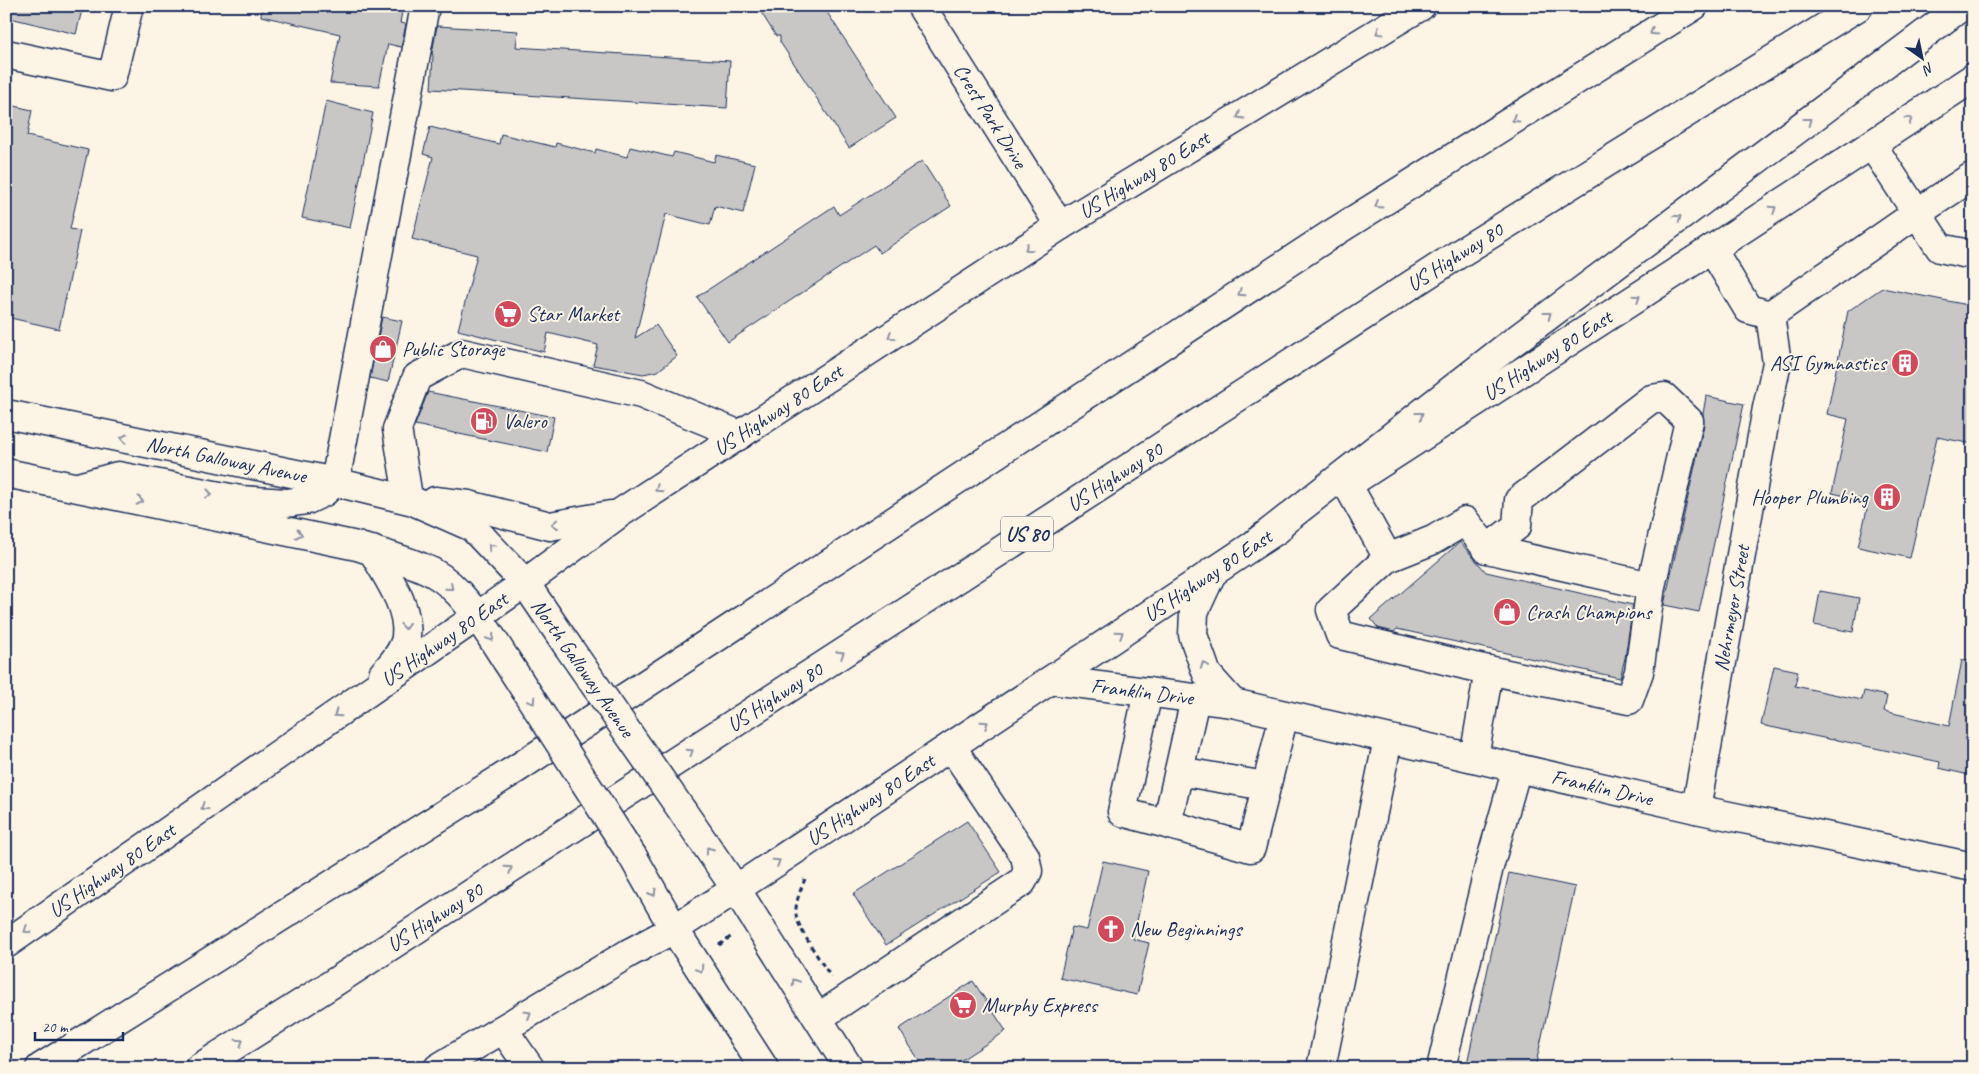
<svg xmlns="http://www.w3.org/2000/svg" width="1979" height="1074" font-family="Caveat,sans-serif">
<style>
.building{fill:#c8c7c6;stroke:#1b2f5e}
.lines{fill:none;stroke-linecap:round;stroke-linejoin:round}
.minor-casing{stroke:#1b2f5e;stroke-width:31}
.major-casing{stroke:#1b2f5e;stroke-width:31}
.highway-casing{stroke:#1b2f5e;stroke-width:31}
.path{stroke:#1b2f5e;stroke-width:3;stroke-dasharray:5 4;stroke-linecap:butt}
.minor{stroke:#fcf5e5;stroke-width:28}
.major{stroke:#fcf5e5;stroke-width:28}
.highway{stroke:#fcf5e5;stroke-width:28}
.major-bridge-casing{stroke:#1b2f5e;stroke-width:31;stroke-linecap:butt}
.major-bridge{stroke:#fcf5e5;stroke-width:28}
.oneway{stroke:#8c92a2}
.labels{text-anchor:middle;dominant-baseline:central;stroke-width:4;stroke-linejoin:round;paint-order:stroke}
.shield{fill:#fcf5e5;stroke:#5e6a86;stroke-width:1}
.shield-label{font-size:20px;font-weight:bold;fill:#1b2f5e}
.street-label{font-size:21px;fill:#1b2f5e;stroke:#fcf5e5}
.poi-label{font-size:21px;fill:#1b2f5e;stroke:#fcf5e5;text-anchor:start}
</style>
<rect width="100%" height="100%" fill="#fcf5e5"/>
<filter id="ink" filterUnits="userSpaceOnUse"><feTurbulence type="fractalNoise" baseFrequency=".02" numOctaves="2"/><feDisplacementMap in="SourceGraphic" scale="10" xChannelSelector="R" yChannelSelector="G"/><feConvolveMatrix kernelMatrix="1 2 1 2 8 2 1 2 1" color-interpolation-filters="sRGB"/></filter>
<g filter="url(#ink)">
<g class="building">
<path d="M 6,6 L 83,6 L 76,34 L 6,17 Z"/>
<path d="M 262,6 L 378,6 L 402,12 L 400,23 L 406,24 L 401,47 L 388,44 L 379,86 L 330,83 L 340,34 L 261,16 Z"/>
<path d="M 757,6 L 823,6 L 896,118 L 849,148 L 780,42 L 780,36 L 776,36 Z"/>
<path d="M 437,26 L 518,31 L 516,47 L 730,61 L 727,108 L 431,89 L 433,55 L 432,54 Z"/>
<path d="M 326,101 L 373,113 L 350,228 L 302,218 Z"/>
<path d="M 6,104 L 32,110 L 27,136 L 88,150 L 70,229 L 80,231 L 59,329 L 6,317 Z"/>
<path d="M 430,127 L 499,144 L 501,134 L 555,147 L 556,143 L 595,153 L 596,149 L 627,157 L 630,147 L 672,157 L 674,152 L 714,162 L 716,155 L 755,164 L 743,213 L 715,206 L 710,225 L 666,214 L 635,338 L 656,325 L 677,356 L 658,371 L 643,374 L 593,365 L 598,345 L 548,333 L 544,352 L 458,330 L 477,255 L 412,239 L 433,157 L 423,154 Z"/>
<path d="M 922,161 L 951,206 L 880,253 L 874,245 L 728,342 L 697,297 L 834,206 L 839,215 Z"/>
<path d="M 1882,288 L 1973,306 L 1973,444 L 1937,437 L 1910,558 L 1858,547 L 1869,501 L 1832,493 L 1848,419 L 1827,414 L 1848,311 Z"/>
<path d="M 382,317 L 402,321 L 388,382 L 370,378 Z"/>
<path d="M 428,392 L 554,417 L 547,452 L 415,425 Z"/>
<path d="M 1706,396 L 1744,404 L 1699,612 L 1664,605 L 1704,425 L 1703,414 Z"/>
<path d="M 1460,542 L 1486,572 L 1633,605 L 1625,658 L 1620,678 L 1397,629 L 1394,632 L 1378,628 L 1371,619 Z"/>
<path d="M 1820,591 L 1859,598 L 1853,632 L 1814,625 Z"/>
<path d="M 1962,660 L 1973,661 L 1973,776 L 1939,768 L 1940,762 L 1833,739 L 1833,740 L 1761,725 L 1774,666 L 1798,671 L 1795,686 L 1862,700 L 1864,691 L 1887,696 L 1884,711 L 1949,726 Z"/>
<path d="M 967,821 L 1001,872 L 886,945 L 853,894 Z"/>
<path d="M 1103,861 L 1148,871 L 1133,939 L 1149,943 L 1137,995 L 1060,978 L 1072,927 L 1087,930 Z"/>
<path d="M 1509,873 L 1575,887 L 1535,1068 L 1466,1068 Z"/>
<path d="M 973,981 L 1006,1031 L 949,1068 L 924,1068 L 899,1029 Z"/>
</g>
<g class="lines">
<g class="minor-casing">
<g id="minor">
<path id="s1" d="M 921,6 L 1060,226"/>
<path d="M 6,54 L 112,77 L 129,6"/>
<path d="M 1872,145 L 1940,248 L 1973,255"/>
<path d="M 1712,249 L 1748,309 L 1770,315"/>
<path d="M 335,482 L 425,6"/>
<path d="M 1347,484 L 1388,558 L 1433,540 L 1465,521 L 1487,549 L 1517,526 L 1519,500 L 1651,399 L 1664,397 L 1689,421 L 1651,586 L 1639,672 L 1629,700 L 1465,665 L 1340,635 L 1331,610 L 1388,558"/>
<path d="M 408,497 L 397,429 L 417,377 L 462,353 L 641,394 L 740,435"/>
<path d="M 1487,549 L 1651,586"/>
<path d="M 1213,571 L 1194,612 L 1193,635 L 1207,674 L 1233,703"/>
<path id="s2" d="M 1051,680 L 1233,703 L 1696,809 L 1973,867"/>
<path d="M 1148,692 L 1122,812 L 1167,824 L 1195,699"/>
<path d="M 1474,758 L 1489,670"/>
<path d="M 1179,771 L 1265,786"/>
<path id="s3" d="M 1696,809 L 1767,408 L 1777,363 L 1770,315 L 1917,213 L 1973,176"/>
<path d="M 1167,824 L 1251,848 L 1284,715"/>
<path d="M 818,1018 L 1022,882 L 1028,871 L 1025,856 L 951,746"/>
<path d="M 503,1029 L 530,1068"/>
<path d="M 1321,1068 L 1388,739"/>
<path d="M 1441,1068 L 1489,867 L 1517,768"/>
</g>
</g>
<g class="major-casing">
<g id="major">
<path id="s4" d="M 6,414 L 335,482 L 413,501 L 472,527 L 525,583 L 567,645"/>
<path d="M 6,473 L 357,546 C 382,554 409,560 432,572 C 464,589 487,631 506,660"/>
<path id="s5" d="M 1350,483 L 1712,249 L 1973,78"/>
<path d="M 82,486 L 118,476 L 240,500 L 287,503 L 307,500 L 324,492 L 335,482"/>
<path d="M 435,501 L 469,505 L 550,526 L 611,515"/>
<path d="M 372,550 C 386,575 410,607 406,637 C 404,651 392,664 383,674"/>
<path d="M 683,812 L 736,889 L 849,1068"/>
<path d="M 633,857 L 674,929 L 764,1068"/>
<path id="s6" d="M 6,944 L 525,583 L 620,513 L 1060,226 L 1421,6"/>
<path id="s7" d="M 438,1068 L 629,953 L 674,929 L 736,889 L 1278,529"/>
</g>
</g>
<g class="highway-casing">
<g id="highway">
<path d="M 1257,542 L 1505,348 L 1962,6"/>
<path d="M 40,1068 L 516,769 L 1330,235 L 1694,6"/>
<path id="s8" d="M 199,1068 L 324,989 L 1465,250 L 1859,6"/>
</g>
</g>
<g class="path">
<path d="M 805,879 C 801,889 795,902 796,914 C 797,928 823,964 831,977"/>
<path d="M 719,945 L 732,936"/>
</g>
<use href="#minor" class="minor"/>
<use href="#major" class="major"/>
<use href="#highway" class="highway"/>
<g class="major-bridge-casing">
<g id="major-bridge">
<path d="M 567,645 L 683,812"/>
<path d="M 506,660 L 633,857"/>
</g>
</g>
<use href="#major-bridge" class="major-bridge"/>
</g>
<defs><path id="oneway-chevron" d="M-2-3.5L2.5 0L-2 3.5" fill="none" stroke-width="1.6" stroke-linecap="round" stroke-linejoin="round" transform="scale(1.25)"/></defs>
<g class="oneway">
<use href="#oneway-chevron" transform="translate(1379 32) rotate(149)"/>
<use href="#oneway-chevron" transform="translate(1653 32) rotate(148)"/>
<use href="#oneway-chevron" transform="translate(1240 116) rotate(149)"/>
<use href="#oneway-chevron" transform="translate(1515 119) rotate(148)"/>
<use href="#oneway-chevron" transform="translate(1909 120) rotate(-33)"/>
<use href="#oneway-chevron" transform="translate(1808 121) rotate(-37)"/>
<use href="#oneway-chevron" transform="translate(1378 205) rotate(148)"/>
<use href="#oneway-chevron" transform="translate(1773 209) rotate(-33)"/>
<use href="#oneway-chevron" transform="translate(1678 218) rotate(-37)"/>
<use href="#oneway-chevron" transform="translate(1028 248) rotate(147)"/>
<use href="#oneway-chevron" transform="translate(1241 293) rotate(147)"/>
<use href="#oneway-chevron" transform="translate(1637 298) rotate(-33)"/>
<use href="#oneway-chevron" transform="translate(1548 315) rotate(-37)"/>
<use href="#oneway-chevron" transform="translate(891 336) rotate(147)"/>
<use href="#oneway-chevron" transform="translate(1420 415) rotate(-38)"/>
<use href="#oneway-chevron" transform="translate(124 438) rotate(-168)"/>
<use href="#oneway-chevron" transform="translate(658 489) rotate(147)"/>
<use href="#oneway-chevron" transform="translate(209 494) rotate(10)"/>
<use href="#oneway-chevron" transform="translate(140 501) rotate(12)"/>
<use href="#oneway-chevron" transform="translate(555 524) rotate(176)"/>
<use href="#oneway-chevron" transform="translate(299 534) rotate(12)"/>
<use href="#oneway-chevron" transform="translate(491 547) rotate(-133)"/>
<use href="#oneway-chevron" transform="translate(450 587) rotate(41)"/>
<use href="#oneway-chevron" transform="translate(405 626) rotate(86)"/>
<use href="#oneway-chevron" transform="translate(1120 634) rotate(-34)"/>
<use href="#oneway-chevron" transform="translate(491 638) rotate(57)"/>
<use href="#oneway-chevron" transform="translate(841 654) rotate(-33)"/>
<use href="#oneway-chevron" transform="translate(1204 665) rotate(-110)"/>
<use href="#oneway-chevron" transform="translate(532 701) rotate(57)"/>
<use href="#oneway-chevron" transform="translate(337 714) rotate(145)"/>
<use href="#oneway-chevron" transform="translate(985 724) rotate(-34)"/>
<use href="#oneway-chevron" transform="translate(690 752) rotate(-33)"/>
<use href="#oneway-chevron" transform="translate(204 807) rotate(145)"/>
<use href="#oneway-chevron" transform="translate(709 850) rotate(-125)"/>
<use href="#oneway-chevron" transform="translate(777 862) rotate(-33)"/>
<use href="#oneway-chevron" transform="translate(509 869) rotate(-33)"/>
<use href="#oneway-chevron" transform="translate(653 893) rotate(60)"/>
<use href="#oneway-chevron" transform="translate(27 930) rotate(146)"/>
<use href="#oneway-chevron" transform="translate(700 969) rotate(57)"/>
<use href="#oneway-chevron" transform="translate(795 982) rotate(-122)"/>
<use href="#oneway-chevron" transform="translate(528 1014) rotate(-31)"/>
<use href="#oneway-chevron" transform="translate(240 1042) rotate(-33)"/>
</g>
</g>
<defs>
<g id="supermarket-disc" transform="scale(1.4375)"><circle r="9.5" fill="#d1495b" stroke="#fcf5e5"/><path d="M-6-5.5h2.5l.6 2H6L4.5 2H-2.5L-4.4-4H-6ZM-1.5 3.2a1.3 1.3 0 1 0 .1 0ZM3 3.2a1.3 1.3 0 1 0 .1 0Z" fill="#fff"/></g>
<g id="shop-disc" transform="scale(1.4375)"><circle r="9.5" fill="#d1495b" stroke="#fcf5e5"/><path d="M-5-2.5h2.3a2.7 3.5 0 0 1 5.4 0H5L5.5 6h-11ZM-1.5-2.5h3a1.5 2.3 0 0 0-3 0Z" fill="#fff"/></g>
<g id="building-disc" transform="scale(1.4375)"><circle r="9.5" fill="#d1495b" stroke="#fcf5e5"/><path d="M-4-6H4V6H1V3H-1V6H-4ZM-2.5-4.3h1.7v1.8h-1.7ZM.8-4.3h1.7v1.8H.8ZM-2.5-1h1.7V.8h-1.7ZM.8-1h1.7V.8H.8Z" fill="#fff"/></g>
<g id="fuel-disc" transform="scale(1.4375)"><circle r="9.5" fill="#d1495b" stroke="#fcf5e5"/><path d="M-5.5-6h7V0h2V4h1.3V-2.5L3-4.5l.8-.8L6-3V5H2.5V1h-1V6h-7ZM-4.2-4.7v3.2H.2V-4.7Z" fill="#fff"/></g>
<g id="church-disc" transform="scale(1.4375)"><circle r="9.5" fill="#d1495b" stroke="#fcf5e5"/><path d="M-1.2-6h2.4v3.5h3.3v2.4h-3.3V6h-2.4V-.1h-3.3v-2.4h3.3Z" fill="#fff"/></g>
</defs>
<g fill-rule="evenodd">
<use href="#supermarket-disc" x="508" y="314"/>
<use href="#shop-disc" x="383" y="349"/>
<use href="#building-disc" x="1905" y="363"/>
<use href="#fuel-disc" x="484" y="421"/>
<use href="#building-disc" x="1887" y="497"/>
<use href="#shop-disc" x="1507" y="612"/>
<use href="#church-disc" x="1111" y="929"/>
<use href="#supermarket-disc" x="963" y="1005"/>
</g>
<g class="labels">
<rect class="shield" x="1001" y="516.5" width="52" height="35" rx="4"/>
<g class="shield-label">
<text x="1027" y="534">US 80</text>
</g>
<g class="street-label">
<text stroke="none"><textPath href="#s1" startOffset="130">Crest Park Drive</textPath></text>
<text stroke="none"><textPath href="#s6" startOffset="1374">US Highway 80 East</textPath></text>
<text stroke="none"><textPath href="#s8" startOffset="1495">US Highway 80</textPath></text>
<text stroke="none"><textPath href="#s5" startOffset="235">US Highway 80 East</textPath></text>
<text stroke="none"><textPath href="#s6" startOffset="939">US Highway 80 East</textPath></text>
<text stroke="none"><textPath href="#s4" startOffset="225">North Galloway Avenue</textPath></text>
<text stroke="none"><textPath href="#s8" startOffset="1090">US Highway 80</textPath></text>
<text stroke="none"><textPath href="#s7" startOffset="914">US Highway 80 East</textPath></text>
<text stroke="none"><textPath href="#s3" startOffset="204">Nehrmeyer Street</textPath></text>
<text stroke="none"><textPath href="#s6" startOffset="534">US Highway 80 East</textPath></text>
<text transform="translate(583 668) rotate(55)">North Galloway Avenue</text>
<text stroke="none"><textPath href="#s2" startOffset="92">Franklin Drive</textPath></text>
<text stroke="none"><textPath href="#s8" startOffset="685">US Highway 80</textPath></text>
<text stroke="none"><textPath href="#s2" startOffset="562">Franklin Drive</textPath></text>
<text stroke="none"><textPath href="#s7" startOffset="509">US Highway 80 East</textPath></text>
<text stroke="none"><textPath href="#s6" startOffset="129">US Highway 80 East</textPath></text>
<text stroke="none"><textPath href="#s8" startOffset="280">US Highway 80</textPath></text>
</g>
<g class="poi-label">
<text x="527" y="314">Star Market</text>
<text x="402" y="349">Public Storage</text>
<text x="1886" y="363" text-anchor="end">ASI Gymnastics</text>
<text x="503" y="421">Valero</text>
<text x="1868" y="497" text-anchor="end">Hooper Plumbing</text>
<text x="1526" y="612">Crash Champions</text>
<text x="1130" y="929">New Beginnings</text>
<text x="982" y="1005">Murphy Express</text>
</g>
</g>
<rect width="1979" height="1074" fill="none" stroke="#fcf5e5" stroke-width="25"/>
<rect x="12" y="12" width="1954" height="1049" fill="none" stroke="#1b2f5e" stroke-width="2" filter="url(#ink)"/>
<g transform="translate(1922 58) rotate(147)" stroke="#fcf5e5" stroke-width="4" paint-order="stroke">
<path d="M0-4L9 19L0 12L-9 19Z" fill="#1b2f5e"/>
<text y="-8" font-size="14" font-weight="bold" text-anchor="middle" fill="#1b2f5e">N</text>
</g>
<path d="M35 1032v8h88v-8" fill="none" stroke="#1b2f5e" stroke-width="2.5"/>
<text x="42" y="1032" font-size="15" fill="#1b2f5e" stroke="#fcf5e5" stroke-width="4" paint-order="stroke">20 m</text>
</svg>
